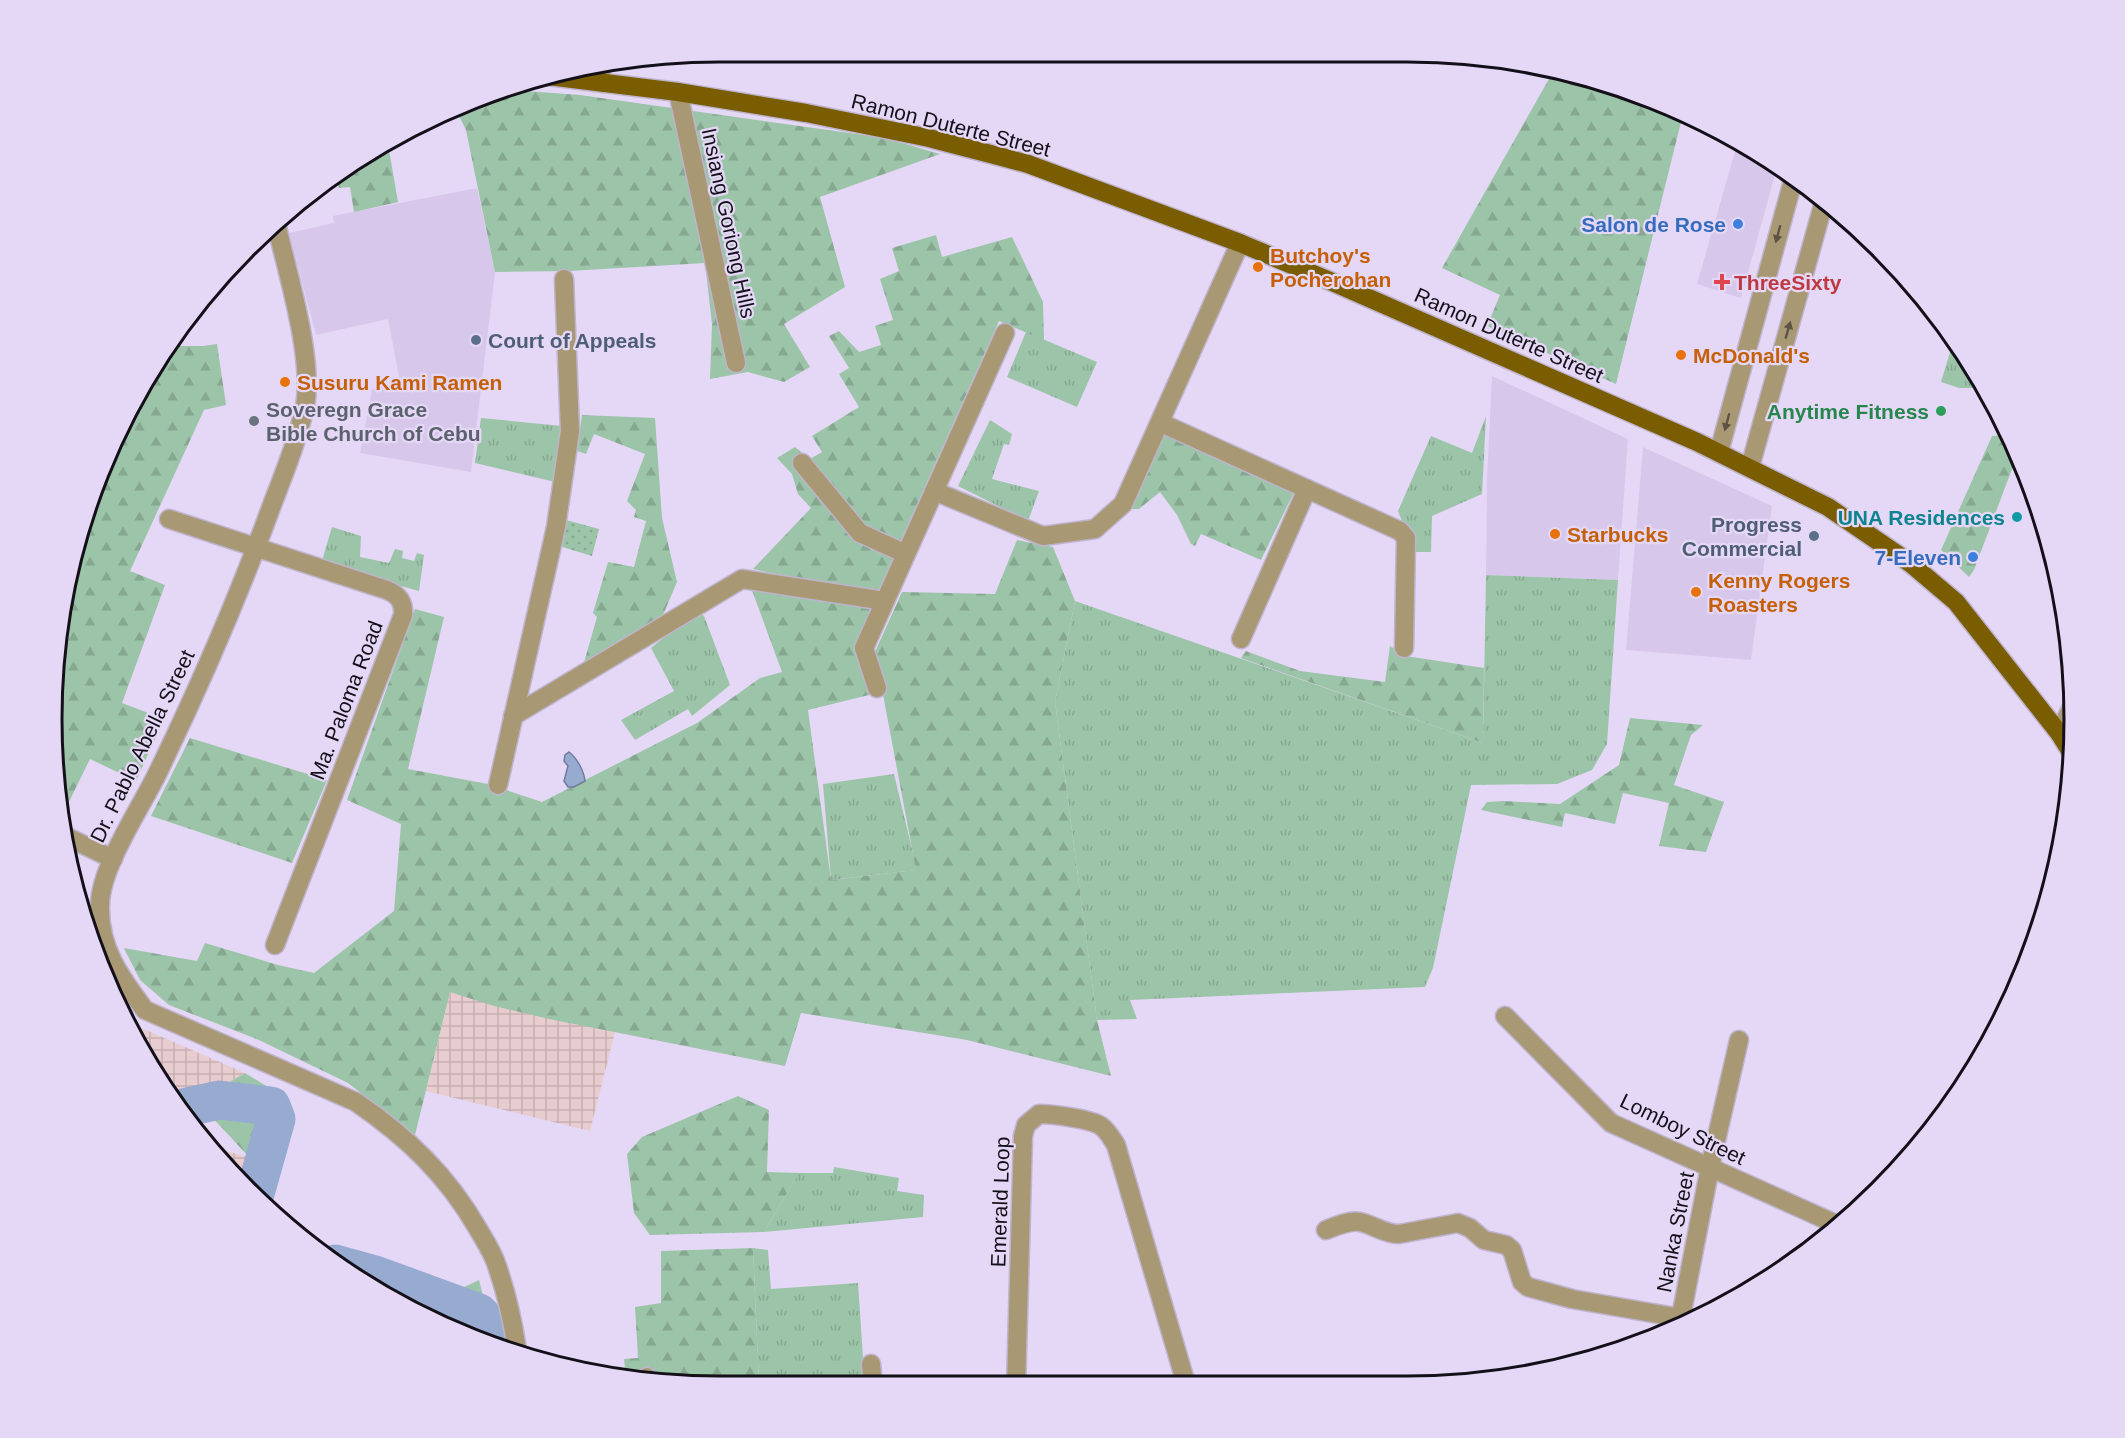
<svg xmlns="http://www.w3.org/2000/svg" width="2125" height="1438" font-family="Helvetica,sans-serif">
<style>
.built{fill:#d7c8eb}
.industrial{fill:url(#industrial-grid)}
.grass{fill:url(#grass-tufts)}
.forest{fill:url(#forest-firs)}
.garden{fill:url(#garden-dots)}
.water{fill:#97aad0;stroke:#707c99;stroke-width:1.5}
.lines{fill:none;stroke-linecap:round;stroke-linejoin:round}
.river{stroke:#97aad0;stroke-width:39}
.minor-casing{stroke:#bfb4ce;stroke-width:21}
.major-casing{stroke:#bfb4ce;stroke-width:21}
.minor{stroke:#a89974;stroke-width:18}
.major{stroke:#795d00;stroke-width:18}
.oneway{fill:#5e5446}
.shop-dot{fill:#3f7fe0;stroke:#e5d8f6;stroke-width:2}
.food-dot{fill:#e8710a;stroke:#e5d8f6;stroke-width:2}
.health-dot{fill:#e0444e;stroke:#e5d8f6;stroke-width:2}
.service-dot{fill:#5c6f8a;stroke:#e5d8f6;stroke-width:2}
.leisure-dot{fill:#2e9e5b;stroke:#e5d8f6;stroke-width:2}
.worship-dot{fill:#6b7280;stroke:#e5d8f6;stroke-width:2}
.culture-dot{fill:#0f9aa8;stroke:#e5d8f6;stroke-width:2}
.labels{text-anchor:middle;dominant-baseline:central;stroke-width:4.5;stroke-linejoin:round;paint-order:stroke}
.street-label{font-size:21px;fill:#141019;stroke:#e5d8f6}
.shop-label{font-size:21px;font-weight:bold;fill:#366cbe;stroke:#e5d8f6;text-anchor:end}
.food-label{font-size:21px;font-weight:bold;fill:#c56008;stroke:#e5d8f6;text-anchor:start}
.health-label{font-size:21px;font-weight:bold;fill:#be3a42;stroke:#e5d8f6;text-anchor:start}
.service-label{font-size:21px;font-weight:bold;fill:#4e5e75;stroke:#e5d8f6;text-anchor:start}
.worship-label{font-size:21px;font-weight:bold;fill:#5b616d;stroke:#e5d8f6;text-anchor:start}
.leisure-label{font-size:21px;font-weight:bold;fill:#27864d;stroke:#e5d8f6;text-anchor:end}
.culture-label{font-size:21px;font-weight:bold;fill:#0d838f;stroke:#e5d8f6;text-anchor:end}
.rim{fill:none;stroke:#141019;stroke-width:3}
</style>
<defs>
<pattern id="industrial-grid" width="8" height="8" patternUnits="userSpaceOnUse" patternTransform="scale(1.5)"><rect width="8" height="8" fill="#e8cdd0"/><path d="M0 4h8M4 0v8" fill="none" stroke="#c6afb2"/></pattern>
<pattern id="grass-tufts" width="24" height="20" patternUnits="userSpaceOnUse" patternTransform="scale(1.5)"><rect width="24" height="20" fill="#9cc4a8"/><path d="M3 7l-1-3M5 7V3M7 7l1-3M15 17l-1-3M17 17v-4M19 17l1-3" fill="none" stroke="#86a790"/></pattern>
<pattern id="forest-firs" width="22" height="20" patternUnits="userSpaceOnUse" patternTransform="scale(1.5)"><rect width="22" height="20" fill="#9cc4a8"/><path d="M5 1l3.5 6h-7zM16 11l3.5 6h-7z" fill="#86a790"/></pattern>
<pattern id="garden-dots" width="8" height="8" patternUnits="userSpaceOnUse" patternTransform="scale(1.5)"><rect width="8" height="8" fill="#9cc4a8"/><path d="M2 2h.1M6 6h.1" fill="none" stroke="#86a790" stroke-width="1.8" stroke-linecap="round"/></pattern>
</defs>
<rect width="100%" height="100%" fill="#e5d8f6"/>
<g class="built">
<path d="M 1738,141 L 1778,164 L 1741,298 L 1697,284 Z"/>
<path d="M 477,188 L 495,272 L 471,472 L 360,453 L 372,389 L 400,382 L 388,319 L 316,335 L 289,233 L 334,223 L 333,216 Z"/>
<path d="M 1492,376 L 1628,439 L 1618,580 L 1486,575 L 1487,480 Z"/>
<path d="M 1643,447 L 1772,506 L 1751,660 L 1626,650 Z"/>
</g>
<g class="industrial">
<path d="M 450,992 L 615,1032 L 590,1131 L 426,1091 Z"/>
<path d="M 137,1026 L 245,1073 L 197,1101 L 169,1090 L 140,1053 L 130,1032 Z"/>
<path d="M 214,1148 L 249,1157 L 242,1185 Z"/>
</g>
<g class="grass">
<path d="M 1026,332 L 1097,362 L 1077,407 L 1007,377 Z"/>
<path d="M 1954,339 L 1961,348 L 1983,388 L 1959,388 L 1941,382 Z"/>
<path d="M 1486,416 L 1482,494 L 1432,516 L 1431,552 L 1414,552 L 1398,511 L 1431,436 L 1472,453 Z"/>
<path d="M 481,418 L 562,426 L 555,482 L 475,463 Z"/>
<path d="M 990,420 L 1012,434 L 1009,445 L 1004,444 L 992,479 L 1039,491 L 1028,521 L 958,486 Z"/>
<path d="M 332,527 L 361,536 L 360,557 L 389,563 L 395,549 L 403,551 L 402,558 L 414,561 L 417,553 L 424,555 L 419,591 L 321,564 Z"/>
<path d="M 1486,575 L 1618,580 L 1607,744 L 1592,770 L 1557,784 L 1471,785 L 1433,968 L 1425,987 L 1130,1000 L 1137,1019 L 1097,1020 L 1055,702 L 1075,601 L 1483,743 Z"/>
<path d="M 696,611 L 704,616 L 730,685 L 692,716 L 688,709 L 635,740 L 621,720 L 674,691 L 651,648 Z"/>
<path d="M 894,774 L 917,870 L 831,880 L 823,784 Z"/>
<path d="M 834,1167 L 899,1178 L 897,1191 L 924,1195 L 923,1217 L 764,1232 L 799,1173 L 833,1173 Z"/>
<path d="M 753,1248 L 768,1250 L 771,1289 L 858,1283 L 865,1387 L 843,1387 L 843,1384 L 806,1387 L 805,1380 L 759,1385 Z"/>
</g>
<g class="forest">
<path d="M 1554,70 L 1683,114 L 1616,384 L 1487,326 L 1500,295 L 1442,268 Z"/>
<path d="M 498,89 L 580,95 L 885,138 L 940,154 L 820,197 L 845,287 L 784,324 L 810,367 L 784,382 L 748,372 L 710,379 L 712,324 L 705,263 L 569,271 L 495,272 L 466,130 L 456,110 Z"/>
<path d="M 388,144 L 398,202 L 354,212 L 350,187 L 339,188 L 335,174 L 348,164 Z"/>
<path d="M 936,235 L 942,257 L 1012,237 L 1043,302 L 1044,340 L 999,321 L 876,596 L 753,569 L 811,508 L 798,494 L 792,474 L 777,458 L 795,447 L 810,459 L 822,452 L 812,436 L 859,407 L 839,374 L 849,368 L 829,336 L 839,331 L 859,352 L 881,345 L 875,326 L 893,320 L 880,279 L 899,271 L 892,248 Z"/>
<path d="M 217,344 L 226,405 L 204,410 L 130,571 L 165,585 L 122,703 L 164,719 L 136,781 L 90,759 L 62,816 L 52,675 L 74,546 L 102,464 L 170,346 L 203,346 Z"/>
<path d="M 582,415 L 655,418 L 662,518 L 677,582 L 663,615 L 583,666 L 597,617 L 593,613 L 608,562 L 634,567 L 646,521 L 634,517 L 636,510 L 627,501 L 645,454 L 594,434 L 586,454 L 577,451 Z"/>
<path d="M 1164,435 L 1295,490 L 1261,560 L 1201,534 L 1195,546 L 1191,544 L 1177,515 L 1160,492 L 1139,509 L 1130,509 Z"/>
<path d="M 2008,435 L 2018,453 L 1974,570 L 1969,577 L 1941,550 L 1992,436 Z"/>
<path d="M 1017,540 L 1053,547 L 1075,601 L 1055,702 L 1097,1020 L 1111,1076 L 967,1040 L 801,1013 L 785,1066 L 549,1019 L 494,1006 L 450,992 L 415,1135 L 348,1083 L 259,1040 L 169,1005 L 140,980 L 124,948 L 197,961 L 205,943 L 278,965 L 314,973 L 394,911 L 401,824 L 347,800 L 415,609 L 444,617 L 408,769 L 488,784 L 542,802 L 697,723 L 760,678 L 782,672 L 749,582 L 872,602 L 859,647 L 873,694 L 808,710 L 831,880 L 916,870 L 875,652 L 902,592 L 995,594 Z"/>
<path d="M 1390,646 L 1406,656 L 1484,668 L 1483,743 L 1241,658 L 1246,651 L 1300,671 L 1385,682 Z"/>
<path d="M 1630,718 L 1703,725 L 1691,735 L 1674,785 L 1724,802 L 1706,852 L 1659,846 L 1669,803 L 1623,793 L 1615,824 L 1565,813 L 1562,827 L 1481,810 L 1487,802 L 1504,801 L 1560,804 L 1619,765 Z"/>
<path d="M 190,738 L 327,780 L 292,863 L 151,816 Z"/>
<path d="M 245,1073 L 288,1099 L 262,1204 L 242,1185 L 249,1157 L 197,1101 Z"/>
<path d="M 738,1096 L 769,1110 L 767,1172 L 799,1173 L 764,1232 L 650,1235 L 634,1213 L 627,1154 L 642,1137 Z"/>
<path d="M 753,1248 L 759,1385 L 719,1387 L 626,1378 L 624,1359 L 638,1358 L 635,1307 L 661,1303 L 661,1251 Z"/>
<path d="M 326,1256 L 409,1284 L 436,1285 L 443,1297 L 479,1280 L 495,1342 L 423,1318 L 348,1274 Z"/>
</g>
<path class="garden" d="M 566,520 L 599,529 L 592,556 L 559,546 Z"/>
<path class="water" d="M 569,752 C 577,758 584,771 585,781 L 574,787 L 568,787 L 564,781 L 568,766 L 564,761 L 565,755 Z"/>
<g class="lines">
<g class="river">
<path d="M 183,1108 L 219,1100 L 271,1106 L 276,1119 L 254,1197"/>
<path d="M 335,1264 L 375,1275 L 479,1313 L 500,1338"/>
</g>
<g class="minor-casing">
<g id="minor">
<path d="M 599,64 L 603,83"/>
<path d="M 678,92 L 736,363"/>
<path d="M 276,223 C 287,272 314,358 305,406 C 297,443 282,478 269,513 C 237,600 200,685 160,768 C 143,805 101,865 100,904 C 98,947 120,977 145,1010 L 356,1102 C 407,1137 447,1175 478,1229 C 485,1241 493,1253 497,1266 C 506,1292 513,1322 517,1350"/>
<path d="M 1161,423 L 1400,531 L 1406,538 L 1404,648"/>
<path d="M 1719,452 L 1794,177"/>
<path d="M 802,463 L 860,533 L 906,554"/>
<path d="M 1750,467 L 1824,202"/>
<path d="M 934,491 L 1043,536 L 1095,529 L 1123,504 L 1240,243"/>
<path d="M 169,519 L 387,590 C 399,595 404,602 403,615 L 275,945"/>
<path d="M 1241,639 L 1307,489"/>
<path d="M 877,688 L 864,648 L 1005,333"/>
<path d="M 513,716 L 742,579 L 885,601"/>
<path d="M 2059,733 L 2073,705"/>
<path d="M 498,785 L 556,527 L 570,431 L 564,279"/>
<path d="M 63,835 L 113,859"/>
<path d="M 1505,1016 L 1611,1123 L 1838,1225"/>
<path d="M 1326,1230 C 1336,1226 1350,1220 1360,1222 C 1374,1225 1384,1234 1399,1234 L 1458,1223 L 1470,1228 L 1484,1240 L 1506,1245 L 1512,1250 L 1522,1282 L 1528,1287 L 1572,1299 L 1681,1318"/>
<path d="M 1679,1327 L 1710,1167 L 1739,1040"/>
<path d="M 871,1364 L 873,1387"/>
<path d="M 647,1377 L 648,1380"/>
<path d="M 1016,1387 L 1023,1136 L 1026,1125 L 1039,1114 C 1052,1114 1091,1119 1101,1126 C 1108,1131 1112,1139 1116,1145 L 1187,1387"/>
</g>
</g>
<g class="major-casing">
<path id="major" d="M 548,76 L 678,92 L 806,113 L 929,138 L 1002,157 L 1028,164 L 1240,243 L 1330,281 L 1697,442 L 1828,507 L 1910,563 L 1956,602 L 2059,733 L 2071,752"/>
</g>
<use href="#minor" class="minor"/>
<use href="#major" class="major"/>
</g>
<defs><path id="oneway-solid" d="M-6-.8H1V-3.2L6.5 0L1 3.2V.8H-6Z" transform="scale(1.5)"/></defs>
<g class="oneway">
<use href="#oneway-solid" transform="translate(1778 234) rotate(105)"/>
<use href="#oneway-solid" transform="translate(1788 330) rotate(-74)"/>
<use href="#oneway-solid" transform="translate(1727 422) rotate(105)"/>
</g>
<g class="shop-dot">
<circle cx="1738" cy="224" r="6"/>
<circle cx="1973" cy="557" r="6"/>
</g>
<g class="food-dot">
<circle cx="1258" cy="267" r="6"/>
<circle cx="1681" cy="355" r="6"/>
<circle cx="285" cy="382" r="6"/>
<circle cx="1555" cy="534" r="6"/>
<circle cx="1696" cy="592" r="6"/>
</g>
<path class="health-dot" d="M1719 273h6v6h6v6h-6v6h-6v-6h-6v-6h6z"/>
<g class="service-dot">
<circle cx="476" cy="340" r="6"/>
<circle cx="1814" cy="536" r="6"/>
</g>
<circle class="leisure-dot" cx="1941" cy="411" r="6"/>
<circle class="worship-dot" cx="254" cy="421" r="6"/>
<circle class="culture-dot" cx="2017" cy="517" r="6"/>
<g class="labels">
<g class="street-label">
<text transform="translate(951 125) rotate(14)">Ramon Duterte Street</text>
<text transform="translate(729 223) rotate(78)">Insiang Goriong Hills</text>
<text transform="translate(1509 335) rotate(24)">Ramon Duterte Street</text>
<text transform="translate(346 700) rotate(-69)">Ma. Paloma Road</text>
<text transform="translate(142 746) rotate(-64)">Dr. Pablo Abella Street</text>
<text transform="translate(1683 1129) rotate(26)">Lomboy Street</text>
<text transform="translate(1000 1202) rotate(-88)">Emerald Loop</text>
<text transform="translate(1675 1232) rotate(-79)">Nanka Street</text>
</g>
<g class="shop-label">
<text x="1726" y="224">Salon de Rose</text>
<text x="1961" y="557">7-Eleven</text>
</g>
<g class="food-label">
<text x="1270" y="255">Butchoy's<tspan x="1270" dy="24">Pocherohan</tspan></text>
<text x="1693" y="355">McDonald's</text>
<text x="297" y="382">Susuru Kami Ramen</text>
<text x="1567" y="534">Starbucks</text>
<text x="1708" y="580">Kenny Rogers<tspan x="1708" dy="24">Roasters</tspan></text>
</g>
<g class="health-label">
<text x="1734" y="282">ThreeSixty</text>
</g>
<g class="service-label">
<text x="488" y="340">Court of Appeals</text>
<text x="1802" y="524" text-anchor="end">Progress<tspan x="1802" dy="24">Commercial</tspan></text>
</g>
<g class="worship-label">
<text x="266" y="409">Soveregn Grace<tspan x="266" dy="24">Bible Church of Cebu</tspan></text>
</g>
<g class="leisure-label">
<text x="1929" y="411">Anytime Fitness</text>
</g>
<g class="culture-label">
<text x="2005" y="517">UNA Residences</text>
</g>
</g>
<path d="M0 0H2125V1438H0ZM719 62H1407A657 657 0 0 1 2064 719V719A657 657 0 0 1 1407 1376H719A657 657 0 0 1 62 719V719A657 657 0 0 1 719 62Z" fill="#e5d8f6" fill-rule="evenodd"/>
<path class="rim" d="M719 62H1407A657 657 0 0 1 2064 719V719A657 657 0 0 1 1407 1376H719A657 657 0 0 1 62 719V719A657 657 0 0 1 719 62Z"/>
</svg>
